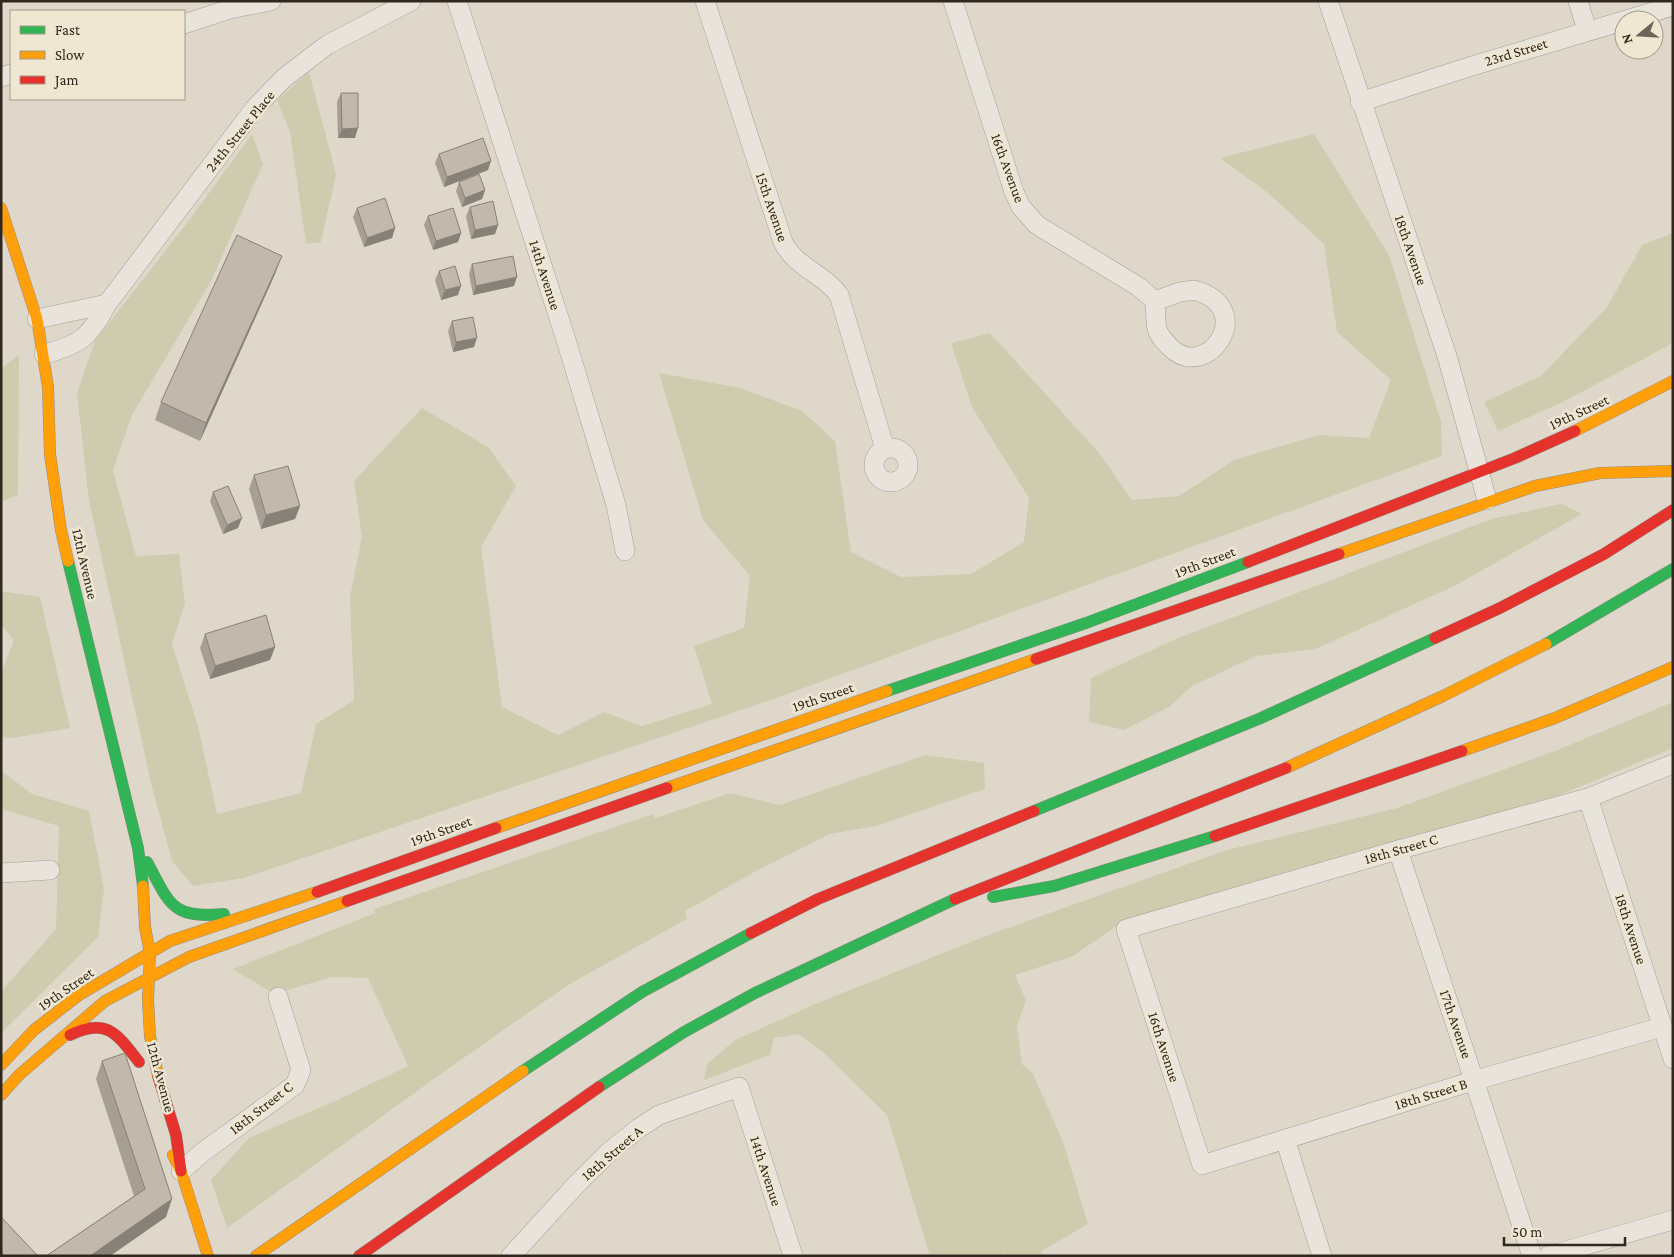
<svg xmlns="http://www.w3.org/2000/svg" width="1674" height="1257" font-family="'Crimson Pro',serif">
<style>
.green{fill:#cdccae}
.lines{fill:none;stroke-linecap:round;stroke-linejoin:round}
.street-casing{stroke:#a49d94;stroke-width:20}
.fast-casing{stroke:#938d84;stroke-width:12}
.slow-casing{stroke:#938d84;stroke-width:12}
.jam-casing{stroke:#938d84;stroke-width:12}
.street{stroke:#e8e4db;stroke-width:19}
.fast{stroke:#30b455;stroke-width:11}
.slow{stroke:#ff9f0a;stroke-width:11}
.jam{stroke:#e5322d;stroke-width:11}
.wall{fill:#a79e94}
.shaded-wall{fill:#888178}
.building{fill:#c2b8ac;stroke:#888178}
.labels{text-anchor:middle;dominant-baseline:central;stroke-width:5;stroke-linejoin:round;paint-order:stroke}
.street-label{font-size:15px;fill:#30271e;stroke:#efe7d1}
</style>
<rect width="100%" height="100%" fill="#dfd8ca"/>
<g class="green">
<path d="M 309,72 L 336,174 L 321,242 L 306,244 L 290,132 L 277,100 Z"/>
<path d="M 252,134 L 263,164 L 211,281 L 132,415 L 113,470 L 136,556 L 179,554 L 185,603 L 172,644 L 198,726 L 217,814 L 301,793 L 316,724 L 354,700 L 350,597 L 362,537 L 354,481 L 422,408 L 488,447 L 516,486 L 481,547 L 502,707 L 558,735 L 604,712 L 642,726 L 712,704 L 694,646 L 744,628 L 750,576 L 703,520 L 659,373 L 741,388 L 802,411 L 835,441 L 851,552 L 901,577 L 971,574 L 1024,542 L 1029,498 L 972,407 L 951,343 L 990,333 L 1100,454 L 1132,500 L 1179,496 L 1234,460 L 1319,435 L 1369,438 L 1391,380 L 1337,332 L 1324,244 L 1268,193 L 1220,158 L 1314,134 L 1389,255 L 1441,422 L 1442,456 L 768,701 L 244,878 L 193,886 L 172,861 L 152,787 L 89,501 L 77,393 L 95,341 L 190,219 Z"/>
<path d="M 1673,233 L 1673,343 L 1563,402 L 1498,431 L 1484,402 L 1541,376 L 1607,307 L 1642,245 Z"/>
<path d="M 19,355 L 18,495 L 1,502 L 1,369 Z"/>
<path d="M 1561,504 L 1582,514 L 1456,585 L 1316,649 L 1256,656 L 1192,686 L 1169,707 L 1124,730 L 1089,722 L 1091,678 L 1176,639 L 1491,519 Z"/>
<path d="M 1,591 L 40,597 L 70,728 L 13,738 L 1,737 L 1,673 L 14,640 L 1,625 Z"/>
<path d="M 1673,702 L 1673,748 L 1560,795 L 1118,925 L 1073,956 L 1015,975 L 1026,1000 L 1017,1026 L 1022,1064 L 1033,1074 L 1063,1142 L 1088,1224 L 1041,1251 L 1042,1256 L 1008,1256 L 1003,1253 L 1001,1256 L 930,1256 L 887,1115 L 825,1054 L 799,1034 L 774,1038 L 770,1055 L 704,1080 L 707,1064 L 735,1040 L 822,1001 L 991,934 L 1227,850 L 1397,808 L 1555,751 Z"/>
<path d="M 925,755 L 984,763 L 985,789 L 876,826 L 830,834 L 756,871 L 685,911 L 687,919 L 568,985 L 445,1071 L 227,1228 L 211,1180 L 249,1138 L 335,1101 L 408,1066 L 368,978 L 332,977 L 274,994 L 233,969 L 375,913 L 374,909 L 653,814 L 655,818 L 730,793 L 780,805 Z"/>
<path d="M 1,771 L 32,794 L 89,811 L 104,889 L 98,937 L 1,1033 L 1,992 L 56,929 L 59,826 L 1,809 Z"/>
</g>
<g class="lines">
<g class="street-casing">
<g id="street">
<path d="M 457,1 L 567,343 L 616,505 L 625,551"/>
<path d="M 705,1 L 783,242 C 795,267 824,274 839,295 L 885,449"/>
<path d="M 953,1 L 1014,192 L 1021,207 L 1037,225 L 1139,287 L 1155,301"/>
<path d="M 1328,1 L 1447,356 L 1487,500"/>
<path d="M 1578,1 L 1587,30"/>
<path d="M 184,24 L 230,9 L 271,1"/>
<path d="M 1,77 L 11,74"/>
<path d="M 1360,102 L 1472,66 L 1673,6"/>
<path d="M 1194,290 C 1260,308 1206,384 1170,347 C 1165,342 1158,335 1157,328 C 1155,320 1156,309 1155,301 L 1180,292 Z"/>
<path d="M 37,319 L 107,304"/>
<path d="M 44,354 C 80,345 90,337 107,304 L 254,109 L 284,78 L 327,45 L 411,1"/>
<circle cx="891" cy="465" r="17"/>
<path d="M 1588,798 L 1673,1059"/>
<path d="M 1398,850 L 1532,1256"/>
<path d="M 1,873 L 50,870"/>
<path d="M 1662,1027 L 1476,1080 L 1202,1165 L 1126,929 L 1398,850 L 1588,798 L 1673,764"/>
<path d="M 1285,1139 L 1322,1256"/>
<path d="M 181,1171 L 203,1152 L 295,1085 L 301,1070 L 278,997"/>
<path d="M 511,1256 L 574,1187 L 609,1152 L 639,1128 L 659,1115 L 739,1087 L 793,1256"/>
<path d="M 1548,1256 L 1673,1220"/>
</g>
</g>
<g class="fast-casing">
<g id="fast">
<path d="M 68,561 L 138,848 L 143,886"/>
<path d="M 1546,644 L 1673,569"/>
<path d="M 887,691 L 1086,623 L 1248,562"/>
<path d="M 1034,811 L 1261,718 L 1435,638"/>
<path d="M 147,862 C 170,904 171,919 224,914"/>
<path d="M 993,897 L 1054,886 L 1215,836"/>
<path d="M 523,1071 L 642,992 L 751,933"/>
<path d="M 599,1087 L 684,1032 L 755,993 L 955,899"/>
</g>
</g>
<g class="slow-casing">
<g id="slow">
<path d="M 1,208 L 37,319 L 48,387 L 50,454 L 61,530 L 68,561"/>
<path d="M 1575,431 L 1673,381"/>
<path d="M 1339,554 L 1535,486 L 1600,473 L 1673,471"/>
<path d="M 1462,751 L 1555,718 L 1673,667"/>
<path d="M 1286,768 L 1443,696 L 1546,644"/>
<path d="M 667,788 L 1036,659"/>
<path d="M 496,828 L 887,691"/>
<path d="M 143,886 L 145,927 L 150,953 L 148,1000 L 150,1036 L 158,1076"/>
<path d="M 1,1065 L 34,1030 L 79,995 L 170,941 L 317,892"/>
<path d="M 1,1095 L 19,1075 L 105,1001 L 189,957 L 347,901"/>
<path d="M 173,1155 L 181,1171 L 208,1256"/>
<path d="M 256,1256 L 523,1071"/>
</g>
</g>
<g class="jam-casing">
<g id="jam">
<path d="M 1248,562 L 1515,458 L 1575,431"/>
<path d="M 1435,638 L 1500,608 L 1604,554 L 1673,510"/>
<path d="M 1036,659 L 1339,554"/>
<path d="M 1215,836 L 1462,751"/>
<path d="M 317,892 L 496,828"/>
<path d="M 955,899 L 1286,768"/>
<path d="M 347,901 L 667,788"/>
<path d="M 751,933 L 818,899 L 1034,811"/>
<path d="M 70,1035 C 107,1017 117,1034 139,1062"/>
<path d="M 158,1076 L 176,1135 L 181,1171"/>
<path d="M 359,1256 L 599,1087"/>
</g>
</g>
<use href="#street" class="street"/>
<use href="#fast" class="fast"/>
<use href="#slow" class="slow"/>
<use href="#jam" class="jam"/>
</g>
<g class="wall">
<path d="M 341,93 L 355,138 L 338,138 L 337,102 Z"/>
<path d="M 439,154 L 488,170 L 444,187 L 435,163 Z"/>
<path d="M 459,182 L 485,190 L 482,199 L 462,207 L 456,191 Z"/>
<path d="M 470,207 L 498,225 L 495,234 L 471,239 L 466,216 Z"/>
<path d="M 357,208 L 395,228 L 392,238 L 364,247 L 353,217 Z"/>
<path d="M 428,216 L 461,233 L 458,242 L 433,250 L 424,225 Z"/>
<path d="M 472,264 L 514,286 L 473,295 L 469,274 Z"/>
<path d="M 439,271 L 458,295 L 441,300 L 435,280 Z"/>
<path d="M 275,274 L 200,441 L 155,420 L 161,402 Z"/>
<path d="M 452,321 L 474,347 L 453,352 L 448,331 Z"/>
<path d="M 254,475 L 300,506 L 295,519 L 261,529 L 249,489 Z"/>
<path d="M 213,492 L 238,528 L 223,534 L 210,501 Z"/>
<path d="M 205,634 L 275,647 L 270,660 L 210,679 L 200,648 Z"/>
<path d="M 102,1061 L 166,1217 L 110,1256 L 46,1256 L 134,1196 L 96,1079 Z"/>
</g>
<g class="shaded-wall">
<path d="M 358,128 L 355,138 L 338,138 L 342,129 Z"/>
<path d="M 491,161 L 488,170 L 444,187 L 447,177 Z"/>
<path d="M 485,190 L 482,199 L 462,207 L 465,198 Z"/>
<path d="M 498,225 L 495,234 L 471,239 L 475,230 Z"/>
<path d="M 395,228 L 392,238 L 364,247 L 367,238 Z"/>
<path d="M 461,233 L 458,242 L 433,250 L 436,241 Z"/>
<path d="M 282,256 L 275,274 L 200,441 L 206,423 Z"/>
<path d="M 517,277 L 514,286 L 473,295 L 476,286 Z"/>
<path d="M 461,286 L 458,295 L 441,300 L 445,290 Z"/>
<path d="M 477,338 L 474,347 L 453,352 L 456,342 Z"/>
<path d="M 300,506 L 295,519 L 261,529 L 266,515 Z"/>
<path d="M 242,518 L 238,528 L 223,534 L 227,525 Z"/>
<path d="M 275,647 L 270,660 L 210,679 L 215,666 Z"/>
<path d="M 172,1199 L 166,1217 L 110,1256 L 90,1256 Z"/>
</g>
<g class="building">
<path d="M 341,93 L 358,93 L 358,128 L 342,129 Z"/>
<path d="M 483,138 L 491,161 L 447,177 L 439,154 Z"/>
<path d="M 479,174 L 485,190 L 465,198 L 459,182 Z"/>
<path d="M 385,198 L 395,228 L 367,238 L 357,208 Z"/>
<path d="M 493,201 L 498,225 L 475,230 L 470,207 Z"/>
<path d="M 453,208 L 461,233 L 436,241 L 428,216 Z"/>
<path d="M 237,235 L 282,256 L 206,423 L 161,402 Z"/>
<path d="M 513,256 L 517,277 L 476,286 L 472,264 Z"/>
<path d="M 455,266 L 461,286 L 445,290 L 439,271 Z"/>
<path d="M 473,317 L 477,338 L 456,342 L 452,321 Z"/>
<path d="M 288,466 L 300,506 L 266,515 L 254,475 Z"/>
<path d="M 228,486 L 242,518 L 227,525 L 213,492 Z"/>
<path d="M 266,615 L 275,647 L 215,666 L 205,634 Z"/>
<path d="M 125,1053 L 172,1199 L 90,1256 L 46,1256 L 145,1189 L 102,1061 Z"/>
<path d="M 1,1217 L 38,1256 L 5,1256 L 2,1253 L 1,1253 Z"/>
</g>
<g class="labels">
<g class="street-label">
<text transform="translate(1516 52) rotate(-17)">23rd Street</text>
<text transform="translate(240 131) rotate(-51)">24th Street Place</text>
<text transform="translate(1008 168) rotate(70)">16th Avenue</text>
<text transform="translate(772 207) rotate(71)">15th Avenue</text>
<text transform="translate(1411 250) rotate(71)">18th Avenue</text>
<text transform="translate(545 275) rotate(72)">14th Avenue</text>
<text transform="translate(1579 412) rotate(-25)">19th Street</text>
<text transform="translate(1205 562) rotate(-21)">19th Street</text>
<text transform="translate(85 564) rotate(77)">12th Avenue</text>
<text transform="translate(823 697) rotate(-19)">19th Street</text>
<text transform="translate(441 831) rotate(-20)">19th Street</text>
<text transform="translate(1401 849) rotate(-16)">18th Street C</text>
<text transform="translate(1631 929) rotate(72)">18th Avenue</text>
<text transform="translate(66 989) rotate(-35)">19th Street</text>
<text transform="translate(1456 1024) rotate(71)">17th Avenue</text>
<text transform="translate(1164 1047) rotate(72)">16th Avenue</text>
<text transform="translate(161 1077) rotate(75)">12th Avenue</text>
<text transform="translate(1431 1094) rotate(-17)">18th Street B</text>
<text transform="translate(261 1108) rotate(-38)">18th Street C</text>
<text transform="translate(612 1153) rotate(-41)">18th Street A</text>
<text transform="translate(766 1171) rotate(72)">14th Avenue</text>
</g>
</g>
<rect width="1674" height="1257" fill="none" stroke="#30271e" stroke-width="5"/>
<rect x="10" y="10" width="175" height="90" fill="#efe7d1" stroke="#a39a89"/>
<rect x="20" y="26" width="25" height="8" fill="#30b455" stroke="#a39a89"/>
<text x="55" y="35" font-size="15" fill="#30271e">Fast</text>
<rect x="20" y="51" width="25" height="8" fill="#ff9f0a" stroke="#a39a89"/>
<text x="55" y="60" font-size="15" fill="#30271e">Slow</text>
<rect x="20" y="76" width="25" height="8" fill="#e5322d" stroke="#a39a89"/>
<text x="55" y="85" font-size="15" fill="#30271e">Jam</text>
<g transform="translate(1639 35) rotate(252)"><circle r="24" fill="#efe7d1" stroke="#a39a89"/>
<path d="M0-4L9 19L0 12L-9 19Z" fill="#6d655a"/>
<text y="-8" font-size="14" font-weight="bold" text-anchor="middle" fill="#30271e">N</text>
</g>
<path d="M1504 1237v8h121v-8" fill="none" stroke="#30271e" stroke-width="2.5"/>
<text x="1512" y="1237" font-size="15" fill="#30271e" stroke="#efe7d1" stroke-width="4" paint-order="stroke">50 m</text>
</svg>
